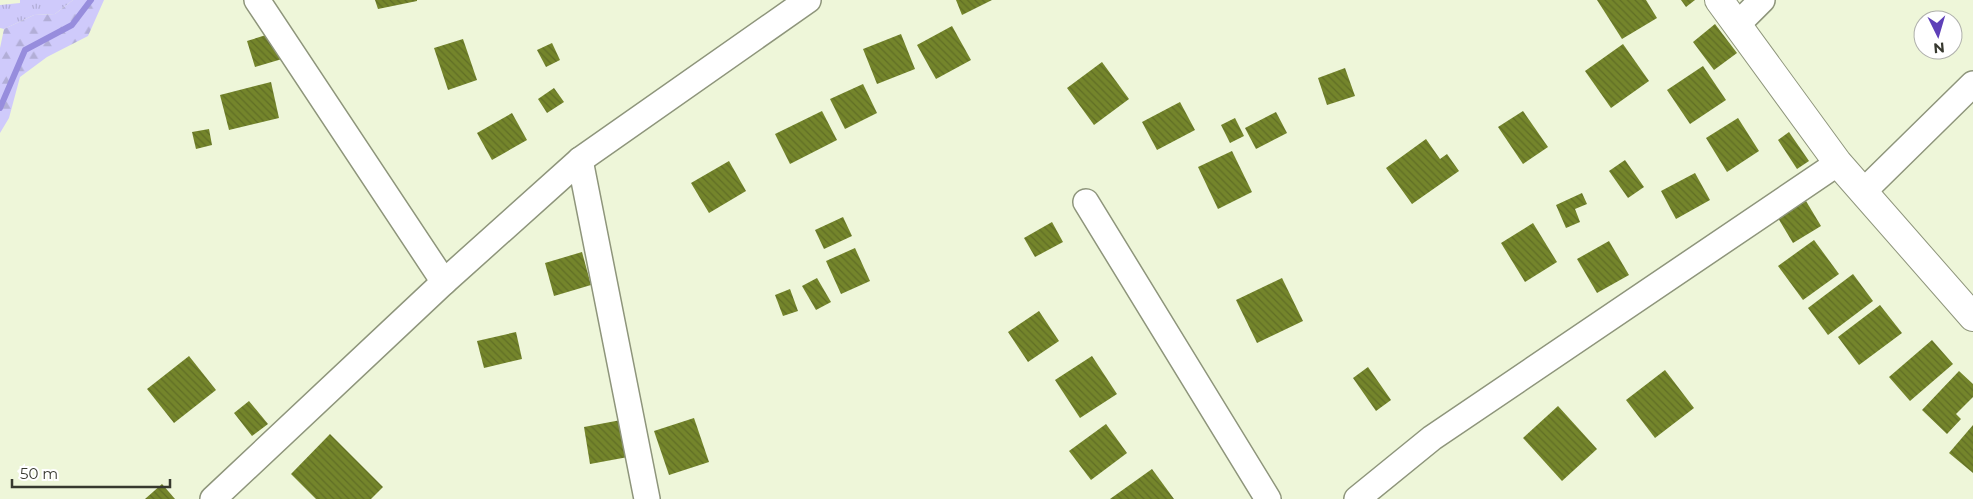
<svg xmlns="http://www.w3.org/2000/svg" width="1973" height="499" font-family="Montserrat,sans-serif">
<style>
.grass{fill:url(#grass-tufts)}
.forest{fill:url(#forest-firs)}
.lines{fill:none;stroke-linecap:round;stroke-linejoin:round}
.stream{stroke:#978ddd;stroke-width:6}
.building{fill:url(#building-back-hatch)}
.minor-casing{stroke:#8e957b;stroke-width:28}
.secondary-casing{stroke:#8e957b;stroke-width:30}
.minor{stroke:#fff;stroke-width:25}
.secondary{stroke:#fff;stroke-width:28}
</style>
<defs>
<pattern id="grass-tufts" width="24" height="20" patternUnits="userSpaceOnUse" patternTransform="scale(1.25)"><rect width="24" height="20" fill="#cfcafb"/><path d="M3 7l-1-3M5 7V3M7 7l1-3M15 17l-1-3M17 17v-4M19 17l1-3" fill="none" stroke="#b2aed7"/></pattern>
<pattern id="forest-firs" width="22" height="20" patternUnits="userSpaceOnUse" patternTransform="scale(1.25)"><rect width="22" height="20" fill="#cfcafb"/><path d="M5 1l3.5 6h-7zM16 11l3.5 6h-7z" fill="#b2aed7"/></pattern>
<pattern id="building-back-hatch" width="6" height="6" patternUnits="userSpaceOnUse" patternTransform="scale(1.25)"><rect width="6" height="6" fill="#74852b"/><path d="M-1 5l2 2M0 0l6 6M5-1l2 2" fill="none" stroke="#606e25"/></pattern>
</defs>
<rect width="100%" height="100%" fill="#eef6d9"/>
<path class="grass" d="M 20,0 L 73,0 L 55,14 L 34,15 L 4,29 L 0,28 L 0,5 L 20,3 Z"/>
<path class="forest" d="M 73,0 L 104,0 L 88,36 L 47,57 L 20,77 L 9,118 L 0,133 L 0,48 L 4,29 L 34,15 L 55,14 Z"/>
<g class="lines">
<path class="stream" d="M 0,108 L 25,50 L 72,25 L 91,0"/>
</g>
<g class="building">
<path d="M 375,0 L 417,0 L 417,1 L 378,9 Z"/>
<path d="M 956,0 L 992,0 L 962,15 Z"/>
<path d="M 1597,0 L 1646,0 L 1657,18 L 1622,39 Z"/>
<path d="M 1681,0 L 1695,0 L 1686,7 Z"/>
<path d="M 1715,24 L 1737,53 L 1714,70 L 1693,42 Z"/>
<path d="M 952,26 L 971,60 L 936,79 L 917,45 Z"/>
<path d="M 901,34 L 915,69 L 877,84 L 863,49 Z"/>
<path d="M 266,35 L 282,59 L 255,67 L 247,41 Z"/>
<path d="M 463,39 L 477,80 L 448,90 L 434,48 Z"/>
<path d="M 552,43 L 560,60 L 546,67 L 537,50 Z"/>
<path d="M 1623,44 L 1649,81 L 1611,108 L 1585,71 Z"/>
<path d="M 1102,62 L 1129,99 L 1094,125 L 1067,88 Z"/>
<path d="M 1703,66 L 1726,100 L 1690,124 L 1667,90 Z"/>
<path d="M 1345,68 L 1355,96 L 1327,105 L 1318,78 Z"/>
<path d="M 271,82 L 279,118 L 229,130 L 220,95 Z"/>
<path d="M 863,84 L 877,113 L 845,129 L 830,99 Z"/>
<path d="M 554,88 L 564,102 L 547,113 L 538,99 Z"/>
<path d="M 1180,102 L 1195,130 L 1157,150 L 1142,122 Z"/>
<path d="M 822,111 L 837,140 L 790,164 L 775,134 Z"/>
<path d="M 1523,111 L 1548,147 L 1523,164 L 1498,127 Z"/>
<path d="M 1276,112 L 1287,133 L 1256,149 L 1245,128 Z"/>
<path d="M 512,113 L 527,140 L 492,160 L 477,133 Z"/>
<path d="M 1235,118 L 1244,136 L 1230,143 L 1221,125 Z"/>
<path d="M 1738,118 L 1759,151 L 1727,172 L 1706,138 Z"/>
<path d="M 209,129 L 212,145 L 196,149 L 192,132 Z"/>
<path d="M 1789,132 L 1809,161 L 1797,169 L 1778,140 Z"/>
<path d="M 1426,139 L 1440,159 L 1447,154 L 1459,171 L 1412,204 L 1386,168 Z"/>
<path d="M 1232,151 L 1252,192 L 1218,209 L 1198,167 Z"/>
<path d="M 1625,160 L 1644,187 L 1628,198 L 1609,171 Z"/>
<path d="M 729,161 L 746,191 L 709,213 L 691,183 Z"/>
<path d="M 1695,173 L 1710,200 L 1676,219 L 1661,191 Z"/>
<path d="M 1582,193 L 1587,204 L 1575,209 L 1580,222 L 1566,228 L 1556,205 Z"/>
<path d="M 1806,201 L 1821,226 L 1793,243 L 1778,218 Z"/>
<path d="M 843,217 L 852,236 L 824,249 L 815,230 Z"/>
<path d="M 1052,222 L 1063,242 L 1035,257 L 1024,238 Z"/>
<path d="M 1533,223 L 1557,262 L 1525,282 L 1501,243 Z"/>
<path d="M 1814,240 L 1839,274 L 1803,300 L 1778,266 Z"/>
<path d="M 1609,241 L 1629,275 L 1597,293 L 1577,259 Z"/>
<path d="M 855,248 L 870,281 L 841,294 L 826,261 Z"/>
<path d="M 582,252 L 591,285 L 554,296 L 545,263 Z"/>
<path d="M 1853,274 L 1873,301 L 1828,335 L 1808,308 Z"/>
<path d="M 817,278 L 831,302 L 816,310 L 802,286 Z"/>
<path d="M 1282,278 L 1303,321 L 1257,343 L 1236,300 Z"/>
<path d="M 790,289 L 798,311 L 783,316 L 775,295 Z"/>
<path d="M 1880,305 L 1902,333 L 1859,365 L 1838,337 Z"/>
<path d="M 1039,311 L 1059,341 L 1028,362 L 1008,332 Z"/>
<path d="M 516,332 L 522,359 L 484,368 L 477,341 Z"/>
<path d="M 1932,340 L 1953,364 L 1910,401 L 1889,377 Z"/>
<path d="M 189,356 L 216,390 L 174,423 L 147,389 Z"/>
<path d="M 1092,356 L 1117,394 L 1080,418 L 1055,380 Z"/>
<path d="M 1368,367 L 1391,400 L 1376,411 L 1353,378 Z"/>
<path d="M 1665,370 L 1694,408 L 1655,438 L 1626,400 Z"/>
<path d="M 1959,371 L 1973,384 L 1973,397 L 1956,414 L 1961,419 L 1947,434 L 1922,410 Z"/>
<path d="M 249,401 L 268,424 L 252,436 L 234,413 Z"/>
<path d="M 1558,406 L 1597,449 L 1562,481 L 1523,438 Z"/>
<path d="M 694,418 L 709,462 L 669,475 L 654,431 Z"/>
<path d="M 621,420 L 628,457 L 590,464 L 584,427 Z"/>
<path d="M 1106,424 L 1127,453 L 1091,480 L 1069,451 Z"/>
<path d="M 1973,425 L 1973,473 L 1949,453 Z"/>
<path d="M 330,434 L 383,487 L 371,499 L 316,499 L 291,474 Z"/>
<path d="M 1152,469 L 1174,499 L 1110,499 Z"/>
<path d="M 162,484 L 175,499 L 145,499 Z"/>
</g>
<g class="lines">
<g class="minor-casing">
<g id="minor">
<path d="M 257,0 L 444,282"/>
<path d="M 1738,24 L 1762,0"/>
<path d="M 580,160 L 647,499"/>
<path d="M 1863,192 L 1973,84"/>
<path d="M 1086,202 L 1268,499"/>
<path d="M 213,499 L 444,282 L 580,160 L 808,0"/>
<path d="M 1357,499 L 1432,438 L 1838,163"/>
</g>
</g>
<g class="secondary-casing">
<path id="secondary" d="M 1719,0 L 1838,163 L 1973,317"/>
</g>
<use href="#minor" class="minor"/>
<use href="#secondary" class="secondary"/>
</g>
<g transform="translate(1938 35) rotate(175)"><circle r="24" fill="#ffffff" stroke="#afb0ac"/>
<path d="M0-4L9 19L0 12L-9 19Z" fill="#5e40b8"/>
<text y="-8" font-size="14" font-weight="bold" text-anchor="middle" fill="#37392f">N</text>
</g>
<path d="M12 479v8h158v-8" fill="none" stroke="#37392f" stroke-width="2.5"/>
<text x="20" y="479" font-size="15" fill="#37392f" stroke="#ffffff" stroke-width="4" paint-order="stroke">50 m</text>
</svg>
